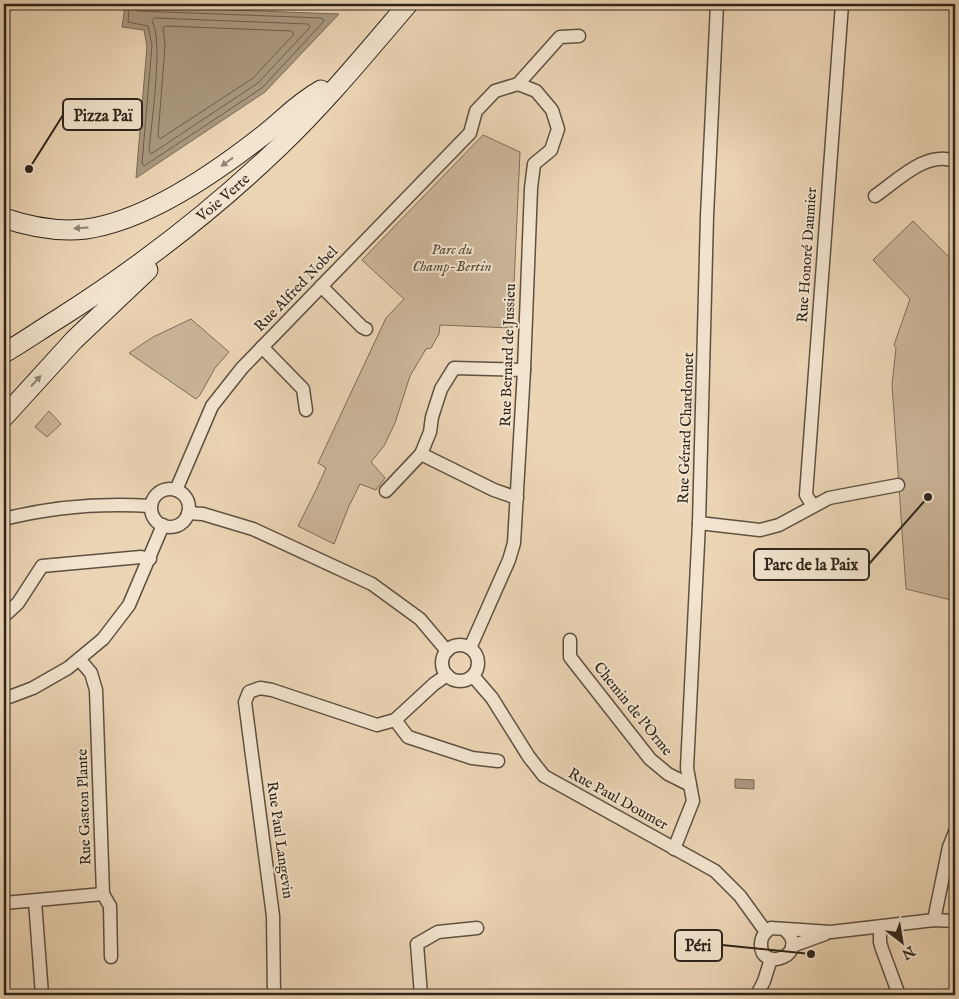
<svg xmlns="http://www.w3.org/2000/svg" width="959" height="999" font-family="'IM FELL English',serif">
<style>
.green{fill:#ccb79b;stroke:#7d6e5b}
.water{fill:#ab9981;stroke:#796b58}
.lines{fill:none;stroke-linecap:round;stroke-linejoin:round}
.shore{stroke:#6c5f4e;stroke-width:1}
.street-casing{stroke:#5e5142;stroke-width:15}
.secondary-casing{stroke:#2e251b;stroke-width:21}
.street{stroke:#f3e4cf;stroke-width:12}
.secondary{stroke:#f3e4cf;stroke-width:19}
.oneway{fill:#908475}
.labels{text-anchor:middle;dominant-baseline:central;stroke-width:4;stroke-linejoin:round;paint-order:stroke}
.street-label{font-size:15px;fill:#2e251b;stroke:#f3e4cf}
.park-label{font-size:15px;font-style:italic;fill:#564a3b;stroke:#f3e4cf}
.leader{fill:none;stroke:#2e251b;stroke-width:2}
.callout-dot{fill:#2e251b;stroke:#f3e4cf;stroke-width:2}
.callout{fill:#f3e4cf;stroke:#2e251b;stroke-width:2}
.callout-label{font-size:16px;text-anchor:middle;font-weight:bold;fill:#2e251b}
</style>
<rect width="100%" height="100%" fill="#ecd5b5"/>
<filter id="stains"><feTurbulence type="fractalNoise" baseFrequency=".004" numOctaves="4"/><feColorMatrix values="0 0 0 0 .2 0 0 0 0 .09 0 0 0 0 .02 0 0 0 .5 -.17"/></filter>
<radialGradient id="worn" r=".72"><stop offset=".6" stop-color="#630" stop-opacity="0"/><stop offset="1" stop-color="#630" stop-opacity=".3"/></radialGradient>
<g class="green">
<path d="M 483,135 L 520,152 L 512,328 L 440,325 L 439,334 L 431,348 L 426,349 L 410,376 L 395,423 L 384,446 L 371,462 L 385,478 L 376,490 L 360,484 L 349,506 L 334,544 L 298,526 L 316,490 L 326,468 L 318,463 L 386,318 L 404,299 L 362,260 Z"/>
<path d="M 913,221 L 955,263 L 955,601 L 906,589 L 892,384 L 896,348 L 894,345 L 910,299 L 873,260 Z"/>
<path d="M 191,319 L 229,352 L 215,368 L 200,395 L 196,399 L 129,353 L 153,337 Z"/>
<path d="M 49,411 L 61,424 L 47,437 L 35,427 Z"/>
</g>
<g class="water">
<path d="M 125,6 L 339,14 L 265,92 L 136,178 L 147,46 L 144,30 L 122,27 Z"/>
<path d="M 735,779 L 754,780 L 754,789 L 735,788 Z"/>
</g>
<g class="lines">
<g class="shore">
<path d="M 132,8 L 138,11 L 322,18 L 324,21 L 262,88 L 144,166 L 142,163 L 152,45 L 148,26 L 128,22 L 129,10 Z"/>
<path d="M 155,18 L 308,24 L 310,27 L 258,83 L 151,154 L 149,151 C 151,125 164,40 152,21 Z"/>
<path d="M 166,26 L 291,31 L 294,34 L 253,78 L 160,139 L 158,136 L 165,46 L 163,28 Z"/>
</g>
<g class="street-casing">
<g id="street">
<path d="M 875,196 C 897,181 926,150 955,161"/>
<path d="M 321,286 L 362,327 L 366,329"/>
<path d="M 262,347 L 303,389 L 306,410"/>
<path d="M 421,454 L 494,490 L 517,498"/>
<circle cx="170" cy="508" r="19"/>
<path d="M 176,490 L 212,406 L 242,368 L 470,133 L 476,111 L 495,91 L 518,84 L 560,37 L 579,36"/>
<path d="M 386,491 L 421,454 L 430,432 L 432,417 L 441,389 L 454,368 L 524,370"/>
<path d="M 813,506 L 806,495 L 842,4"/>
<path d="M 188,513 L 203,514 L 253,529 L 372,584 L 420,619 L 447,651"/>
<path d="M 4,519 C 51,507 103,503 151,506"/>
<path d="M 699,523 L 760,530 L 779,525 L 829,498 L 898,485"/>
<path d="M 4,616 L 18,603 L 42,566 L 141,557 L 150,559"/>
<path d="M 570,640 L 570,657 L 650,759 L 668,774 L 690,785"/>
<circle cx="460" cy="663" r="18"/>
<path d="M 470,648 L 509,560 L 514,543 L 524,370 L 531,188 L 534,164 L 551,150 L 558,129 L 552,110 L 536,91 L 518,84"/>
<path d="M 79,659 L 91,673 L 96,690 L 103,894 L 110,906 L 111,957"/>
<path d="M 473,676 L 492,698 L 529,757 L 544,776 L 715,871 L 740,896 L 766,932"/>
<path d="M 4,699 L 33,688 L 68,668 L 103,639 L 129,605 L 163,525"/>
<path d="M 395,720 L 408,737 L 472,758 L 498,761"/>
<path d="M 674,849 L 693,801 L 687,768 L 699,523 L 707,216 L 717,4"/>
<path d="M 35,901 L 42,995"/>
<path d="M 4,903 L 103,894"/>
<path d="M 934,920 L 949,847 L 955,832"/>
<path d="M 880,927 L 880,942 L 882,949 L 899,995"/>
<path d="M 784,929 C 813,954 760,974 761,944 C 761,936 765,932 771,928 L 831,932 L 934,920 L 955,921"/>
<path d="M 792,946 L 825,934"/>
<path d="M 274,995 L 273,916 L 245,702 L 249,692 L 260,688 L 272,690 L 377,725 L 395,720 L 434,684 L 447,675"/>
<path d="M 421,995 L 417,944 L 438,932 L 477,928"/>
<path d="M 757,995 L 764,981 L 771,959"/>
</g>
</g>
<g class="secondary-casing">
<g id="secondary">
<path d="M 4,218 C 30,227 58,232 86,229 C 145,221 215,173 261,137 C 283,120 296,104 321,90"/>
<path id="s1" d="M 4,353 C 22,343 40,330 58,319 C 137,269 211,212 279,147 C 325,103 366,53 408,4"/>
<path d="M 4,417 L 74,340 L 148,270"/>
</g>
</g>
<use href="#street" class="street"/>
<use href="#secondary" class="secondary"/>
</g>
<defs><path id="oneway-solid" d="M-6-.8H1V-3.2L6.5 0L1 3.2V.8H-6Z" transform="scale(1.25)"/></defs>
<g class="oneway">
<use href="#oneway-solid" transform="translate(227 162) rotate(144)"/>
<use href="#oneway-solid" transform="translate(81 228) rotate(177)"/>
<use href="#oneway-solid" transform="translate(36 381) rotate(-47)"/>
</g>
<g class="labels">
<g class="street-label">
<text stroke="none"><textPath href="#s1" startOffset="269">Voie Verte</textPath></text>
<text transform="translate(807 255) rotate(-86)">Rue Honoré Daumier</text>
<text transform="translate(296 289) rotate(-46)">Rue Alfred Nobel</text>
<text transform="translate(508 355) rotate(-88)">Rue Bernard de Jussieu</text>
<text transform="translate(686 428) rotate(-88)">Rue Gérard Chardonnet</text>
<text transform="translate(633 709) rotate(51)">Chemin de l'Orme</text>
<text transform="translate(618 799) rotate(29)">Rue Paul Doumer</text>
<text transform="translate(84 807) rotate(-92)">Rue Gaston Plante</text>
<text transform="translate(280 840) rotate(82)">Rue Paul Langevin</text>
</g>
<g class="park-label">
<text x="452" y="249">Parc du<tspan x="452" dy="17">Champ-Bertin</tspan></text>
</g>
</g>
<path class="leader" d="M29 169L63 115M928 497L869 564M811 954L722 945"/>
<g class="callout-dot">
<circle cx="29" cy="169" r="5"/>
<circle cx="928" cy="497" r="5"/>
<circle cx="811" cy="954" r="5"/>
</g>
<g class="callout">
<rect x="63" y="99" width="79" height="31" rx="5"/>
<rect x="754" y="549" width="115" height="31" rx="5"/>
<rect x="675" y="930" width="47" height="31" rx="5"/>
</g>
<g class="callout-label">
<text x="103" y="121">Pizza Paï</text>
<text x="811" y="570">Parc de la Paix</text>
<text x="698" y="951">Péri</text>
</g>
<rect width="959" height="999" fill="none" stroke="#ecd5b5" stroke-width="20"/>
<rect x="5" y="5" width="949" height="989" fill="none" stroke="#2e251b" stroke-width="2.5"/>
<rect x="10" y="10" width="939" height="979" fill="none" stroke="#2e251b"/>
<g transform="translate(902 942) rotate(149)" stroke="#f3e4cf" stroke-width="4" paint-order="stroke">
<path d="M0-4L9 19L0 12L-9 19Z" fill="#2e251b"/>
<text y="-8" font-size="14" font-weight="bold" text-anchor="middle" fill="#2e251b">N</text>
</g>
<rect width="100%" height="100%" filter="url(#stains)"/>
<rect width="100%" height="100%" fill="url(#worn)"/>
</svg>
